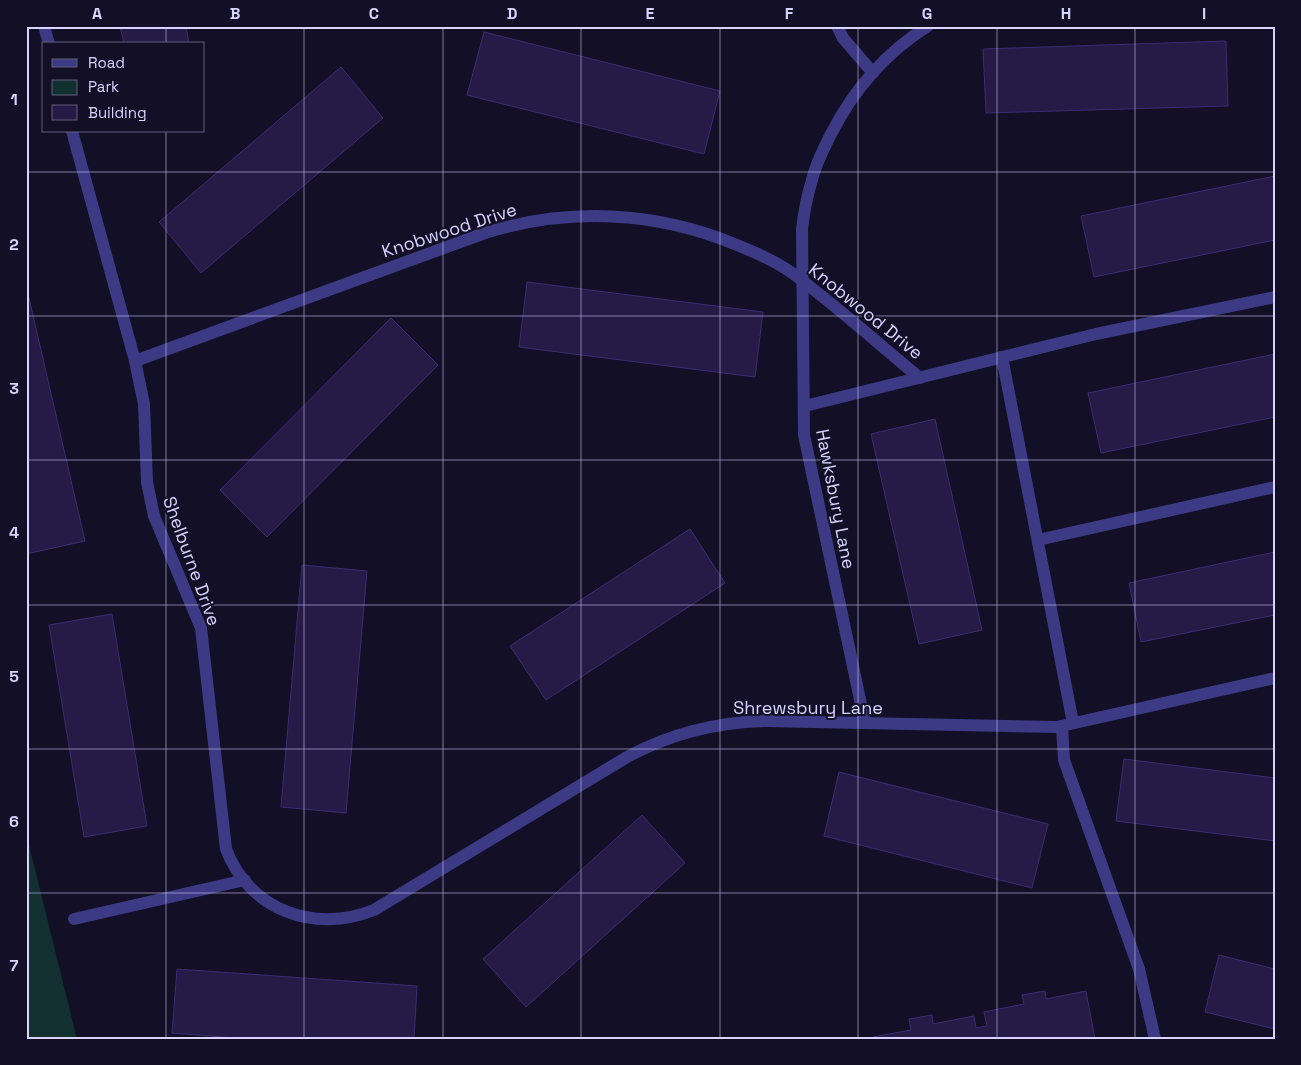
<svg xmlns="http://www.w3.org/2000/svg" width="1301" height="1065" font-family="'Space Grotesk',sans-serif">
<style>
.green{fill:#12302f}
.building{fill:#241b47;stroke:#3b2d73}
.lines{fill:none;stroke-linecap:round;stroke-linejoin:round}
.service{stroke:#3d3a85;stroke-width:12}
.minor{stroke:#3d3a85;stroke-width:12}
.grid{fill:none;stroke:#d9d4ff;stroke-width:1;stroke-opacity:0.55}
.labels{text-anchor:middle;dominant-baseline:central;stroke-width:4;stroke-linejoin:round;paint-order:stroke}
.street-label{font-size:18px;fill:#d9d4ff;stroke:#130f26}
.neatline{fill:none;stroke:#d9d4ff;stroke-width:2}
.grid-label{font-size:16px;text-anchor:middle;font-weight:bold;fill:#d9d4ff}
</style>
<rect width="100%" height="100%" fill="#130f26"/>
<path class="green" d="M 26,833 L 77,1039 L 26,1039 Z"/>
<g class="building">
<path d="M 120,26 L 186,26 L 189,44 L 124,44 Z"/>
<path d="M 484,32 L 720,91 L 704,154 L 467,95 Z"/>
<path d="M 1226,41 L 1228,106 L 986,113 L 983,49 Z"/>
<path d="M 341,67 L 383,118 L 201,273 L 159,222 Z"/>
<path d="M 1275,176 L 1275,240 L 1094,277 L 1081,216 Z"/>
<path d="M 527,282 L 763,312 L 755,377 L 519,347 Z"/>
<path d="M 26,285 L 85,541 L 26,554 Z"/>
<path d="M 391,318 L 438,365 L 267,537 L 220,490 Z"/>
<path d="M 1275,354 L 1275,417 L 1101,453 L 1088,393 Z"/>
<path d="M 935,419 L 982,630 L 919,644 L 871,434 Z"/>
<path d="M 690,529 L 725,583 L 546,700 L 510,646 Z"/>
<path d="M 1275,552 L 1275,615 L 1141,642 L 1129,583 Z"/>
<path d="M 302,565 L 367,571 L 346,813 L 281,807 Z"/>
<path d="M 112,614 L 147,826 L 84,837 L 49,625 Z"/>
<path d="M 1124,759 L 1275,778 L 1275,841 L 1116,821 Z"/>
<path d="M 839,772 L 1048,824 L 1032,888 L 824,836 Z"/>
<path d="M 642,815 L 685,863 L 526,1007 L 483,959 Z"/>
<path d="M 1219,955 L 1275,969 L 1275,1029 L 1205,1012 Z"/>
<path d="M 177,969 L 417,986 L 414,1039 L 248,1039 L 172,1033 Z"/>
<path d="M 1045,991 L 1046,999 L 1086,991 L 1095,1039 L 873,1039 L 873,1037 L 911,1030 L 909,1019 L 932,1015 L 933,1024 L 974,1016 L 976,1028 L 987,1026 L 984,1012 L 1024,1004 L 1022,995 Z"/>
</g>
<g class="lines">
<g class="service">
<path d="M 837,26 L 843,38 L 873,73"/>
<path d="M 1038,540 L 1275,487"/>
<path d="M 1062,726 L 1064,760 L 1139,969"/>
</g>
<g class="minor">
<path d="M 44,26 L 49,44"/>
<path d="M 72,131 L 135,361 L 144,404 L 147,482 L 154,516 L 201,628 L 226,849 C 249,910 314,934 374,910 L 627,757 C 670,734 717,722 766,721 L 1057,727 L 1275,678"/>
<path d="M 1002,357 L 1073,723"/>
<path d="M 135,361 L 485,233 C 569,207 656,211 737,245 C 759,254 782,264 800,279 C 841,310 880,345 920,378"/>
<path d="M 805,406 L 1096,334 L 1275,297"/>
<path d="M 865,723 L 804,435 L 802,229 C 804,212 807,196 812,180 C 816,163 824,148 831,134 C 854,89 885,53 928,26"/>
<path d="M 74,919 L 245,880"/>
<path d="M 1139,969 L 1155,1039"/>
</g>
</g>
<path class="grid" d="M 166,26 L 166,44M 304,26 L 304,1039M 443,26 L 443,1039M 581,26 L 581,1039M 720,26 L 720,1039M 858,26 L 858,1039M 997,26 L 997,1039M 1135,26 L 1135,1039M 166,131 L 166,1039M 26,172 L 1275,172M 26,316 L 1275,316M 26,460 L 1275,460M 26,605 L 1275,605M 26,749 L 1275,749M 26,893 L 1275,893"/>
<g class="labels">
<g class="street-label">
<text transform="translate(449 230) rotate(-18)">Knobwood Drive</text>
<text transform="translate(866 311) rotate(39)">Knobwood Drive</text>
<text transform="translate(836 499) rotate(79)">Hawksbury Lane</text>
<text transform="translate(192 561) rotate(70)">Shelburne Drive</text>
<text x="808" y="707">Shrewsbury Lane</text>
</g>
</g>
<rect width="1301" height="1065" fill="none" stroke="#130f26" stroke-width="55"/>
<rect x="42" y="42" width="162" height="90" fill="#130f26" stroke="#625e7d"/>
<rect x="52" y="59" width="25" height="8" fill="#3d3a85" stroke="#625e7d"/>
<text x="88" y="68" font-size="15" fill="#d9d4ff">Road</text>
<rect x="52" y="80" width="25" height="15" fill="#12302f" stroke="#625e7d"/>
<text x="88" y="92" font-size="15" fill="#d9d4ff">Park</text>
<rect x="52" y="105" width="25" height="15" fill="#241b47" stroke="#625e7d"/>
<text x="88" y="118" font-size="15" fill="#d9d4ff">Building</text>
<rect x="28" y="28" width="1246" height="1010" class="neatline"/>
<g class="grid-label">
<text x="97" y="19">A</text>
<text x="235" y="19">B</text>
<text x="374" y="19">C</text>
<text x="512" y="19">D</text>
<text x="650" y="19">E</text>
<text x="789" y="19">F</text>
<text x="927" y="19">G</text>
<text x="1066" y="19">H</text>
<text x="1204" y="19">I</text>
<text x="14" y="105">1</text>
<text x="14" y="250">2</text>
<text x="14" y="394">3</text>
<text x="14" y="538">4</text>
<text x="14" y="682">5</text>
<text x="14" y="827">6</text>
<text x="14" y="971">7</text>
</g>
</svg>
